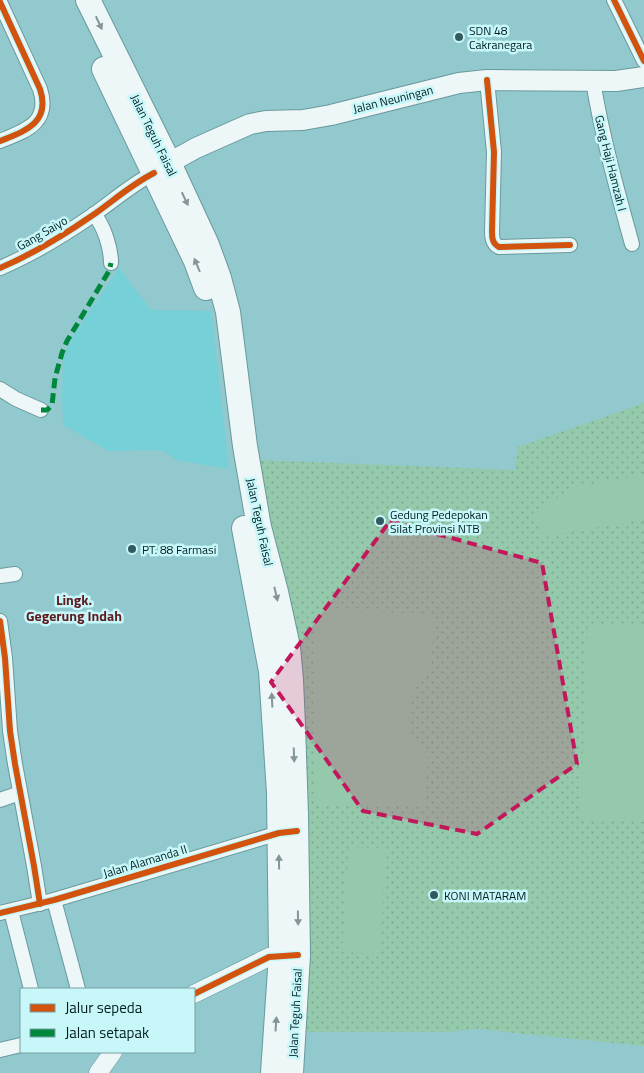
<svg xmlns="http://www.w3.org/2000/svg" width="644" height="1073" font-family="'Titillium Web',sans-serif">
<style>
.built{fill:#76d0d7}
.grass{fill:url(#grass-dots)}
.pitch{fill:#94c9ab}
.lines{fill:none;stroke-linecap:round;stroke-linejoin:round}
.minor-casing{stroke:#69999c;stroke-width:16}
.tertiary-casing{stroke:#69999c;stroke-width:19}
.secondary-casing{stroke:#69999c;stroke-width:22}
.trunk-casing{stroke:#69999c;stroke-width:26}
.minor{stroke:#eef7f8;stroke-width:14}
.tertiary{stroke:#eef7f8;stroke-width:18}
.secondary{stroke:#eef7f8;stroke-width:20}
.trunk{stroke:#eef7f8;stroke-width:24}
.quiet{stroke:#00873e;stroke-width:5;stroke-dasharray:10 5;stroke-linecap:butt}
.cycleway-casing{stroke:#c8f7fa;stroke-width:9}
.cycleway{stroke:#d1530e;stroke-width:6}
.oneway{fill:#839597}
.marked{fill:#c2185b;fill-opacity:0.2;stroke:#c2185b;stroke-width:4;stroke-dasharray:10 6;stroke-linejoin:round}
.poi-dot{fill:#335a5e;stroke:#c8f7fa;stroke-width:2}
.labels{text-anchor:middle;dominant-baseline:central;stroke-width:5;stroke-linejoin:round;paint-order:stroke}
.poi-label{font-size:12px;fill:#001e21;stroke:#c8f7fa;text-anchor:start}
.street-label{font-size:12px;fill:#001e21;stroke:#c8f7fa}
.neighbourhood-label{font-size:14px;font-weight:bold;fill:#601b1f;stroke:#c8f7fa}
</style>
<defs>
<pattern id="grass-dots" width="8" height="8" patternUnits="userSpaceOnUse" patternTransform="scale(1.25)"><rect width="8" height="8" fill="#94c9ab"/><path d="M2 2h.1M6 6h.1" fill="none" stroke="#7eac93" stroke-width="1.8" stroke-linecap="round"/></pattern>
</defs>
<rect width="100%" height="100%" fill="#91c9ce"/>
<path class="built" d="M 119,268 L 151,310 L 211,311 L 229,469 L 176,460 L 162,450 L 109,451 L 63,425 L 62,396 L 63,358 L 73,336 Z"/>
<path class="grass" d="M 644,403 L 644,1046 L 477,1029 L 447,1032 L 300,1032 L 258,460 L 515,470 L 518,447 Z"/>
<g class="pitch">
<path d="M 640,475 L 644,475 L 644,520 L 543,536 L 535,520 L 542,506 L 576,487 Z"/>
<path d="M 315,610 L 434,614 L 431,670 L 416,687 L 409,704 L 408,726 L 415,742 L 428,757 L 425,805 L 315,805 Z"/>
<path d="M 588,625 L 644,627 L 644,822 L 580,819 Z"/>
<path d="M 349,847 L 385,848 L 381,954 L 342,952 Z"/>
</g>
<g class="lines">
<g class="minor-casing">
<g id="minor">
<path d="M 614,0 L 644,61"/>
<path d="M 0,2 L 40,89 C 51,123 25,131 0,141"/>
<path d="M 487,80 L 494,152 L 492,232 C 492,239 493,244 499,247 L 570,245"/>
<path d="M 593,81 C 602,136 617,190 632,244"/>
<path d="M 94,214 C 104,226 111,248 111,263"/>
<path d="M 0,268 C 33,254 64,235 93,215 C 113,201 132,184 154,173"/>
<path d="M 0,389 L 16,399 L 41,410"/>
<path d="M 0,576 L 15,574"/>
<path d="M 0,621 L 5,658 L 10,731 L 15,764 L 34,866 L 40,904"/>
<path d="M 0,800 L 20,793"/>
<path d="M 54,900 L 78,989"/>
<path d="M 11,911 L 31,989"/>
<path d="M 0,913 L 54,900 L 279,833 L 286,833"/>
<path d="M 0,1050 L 21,1045"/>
</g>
</g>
<g class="tertiary-casing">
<g id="tertiary">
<path d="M 194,994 L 269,957 L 292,955"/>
<path d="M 98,1073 L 113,1052"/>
</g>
</g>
<g class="secondary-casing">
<path id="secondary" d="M 157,171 L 169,163 L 196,148 L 250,124 L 266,121 L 303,120 L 331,115 L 459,83 L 487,80 L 616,81 L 644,77"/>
</g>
<g class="trunk-casing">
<g id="trunk">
<path d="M 88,0 L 169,163 L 207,245 L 219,278 L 228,312 L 245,446 L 259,527 L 276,592 L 288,647 L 291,680 L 293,725 L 296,815 L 298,955 L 291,1073"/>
<path d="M 104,69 L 196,261 L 206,288"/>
<path d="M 244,528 L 271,671 L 279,793 L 281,955 L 273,1073"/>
</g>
</g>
<use href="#minor" class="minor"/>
<use href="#tertiary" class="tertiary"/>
<use href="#secondary" class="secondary"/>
<use href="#trunk" class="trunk"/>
<path class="quiet" d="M 41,410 L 47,410 L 52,405 L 55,378 L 62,353 L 67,341 L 109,271 L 111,263"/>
<g class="cycleway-casing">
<g id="cycleway">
<path d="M 614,0 L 644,61"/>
<path d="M 0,2 L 40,89 C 51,123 25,131 0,141"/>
<path d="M 487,80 L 494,152 L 492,232 C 492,239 493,244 499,247 L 570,245"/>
<path d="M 0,268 C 33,254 64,235 93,215 C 113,201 132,184 154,173"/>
<path d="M 0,621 L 5,658 L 10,731 L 15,764 L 34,866 L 40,904"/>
<path d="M 0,913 L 54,900 L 279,833 L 297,831"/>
<path d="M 194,994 L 269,957 L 298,955"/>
</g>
</g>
<use href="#cycleway" class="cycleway"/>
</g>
<defs><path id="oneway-solid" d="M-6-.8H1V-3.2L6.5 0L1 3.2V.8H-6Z" transform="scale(1.25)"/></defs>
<g class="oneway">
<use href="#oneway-solid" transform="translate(99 23) rotate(65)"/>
<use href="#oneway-solid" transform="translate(185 199) rotate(65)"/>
<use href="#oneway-solid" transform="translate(197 265) rotate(-113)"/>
<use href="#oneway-solid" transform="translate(276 594) rotate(77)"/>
<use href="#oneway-solid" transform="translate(272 700) rotate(-93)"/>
<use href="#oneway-solid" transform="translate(294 755) rotate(88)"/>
<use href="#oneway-solid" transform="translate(279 862) rotate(-91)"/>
<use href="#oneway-solid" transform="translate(298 918) rotate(89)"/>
<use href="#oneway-solid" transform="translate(276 1024) rotate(-86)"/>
</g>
<path class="marked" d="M 390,521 L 542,563 L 577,764 L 477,834 L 363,811 L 271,682 Z"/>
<g class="poi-dot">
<circle cx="459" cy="37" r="5"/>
<circle cx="380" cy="521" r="5"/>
<circle cx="132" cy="549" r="5"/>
<circle cx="434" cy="895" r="5"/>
</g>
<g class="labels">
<g class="poi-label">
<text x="469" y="30">SDN 48<tspan x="469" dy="14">Cakranegara</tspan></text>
<text x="390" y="514">Gedung Pedepokan<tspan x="390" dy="14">Silat Provinsi NTB</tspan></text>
<text x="142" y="549">PT. 88 Farmasi</text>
<text x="444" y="895">KONI MATARAM</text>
</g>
<g class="street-label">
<text transform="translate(393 99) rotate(-14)">Jalan Neuningan</text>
<text transform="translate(154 135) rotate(64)">Jalan Teguh Faisal</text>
<text transform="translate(611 163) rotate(76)">Gang Haji Hamzah I</text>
<text transform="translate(42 233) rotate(-30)">Gang Saiyo</text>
<text transform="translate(260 522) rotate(78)">Jalan Teguh Faisal</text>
<text transform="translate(145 861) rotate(-17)">Jalan Alamanda II</text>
<text transform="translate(295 1013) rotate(-87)">Jalan Teguh Faisal</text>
</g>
<g class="neighbourhood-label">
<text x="74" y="599">Lingk.<tspan x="74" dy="16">Gegerung Indah</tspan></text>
</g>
</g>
<rect x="20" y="988" width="175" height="65" fill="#c8f7fa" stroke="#78a0a3"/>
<rect x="30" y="1004" width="25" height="8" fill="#d1530e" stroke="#78a0a3"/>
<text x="65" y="1013" font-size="15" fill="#001e21">Jalur sepeda</text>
<rect x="30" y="1029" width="25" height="8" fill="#00873e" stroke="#78a0a3"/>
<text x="65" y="1038" font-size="15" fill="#001e21">Jalan setapak</text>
</svg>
